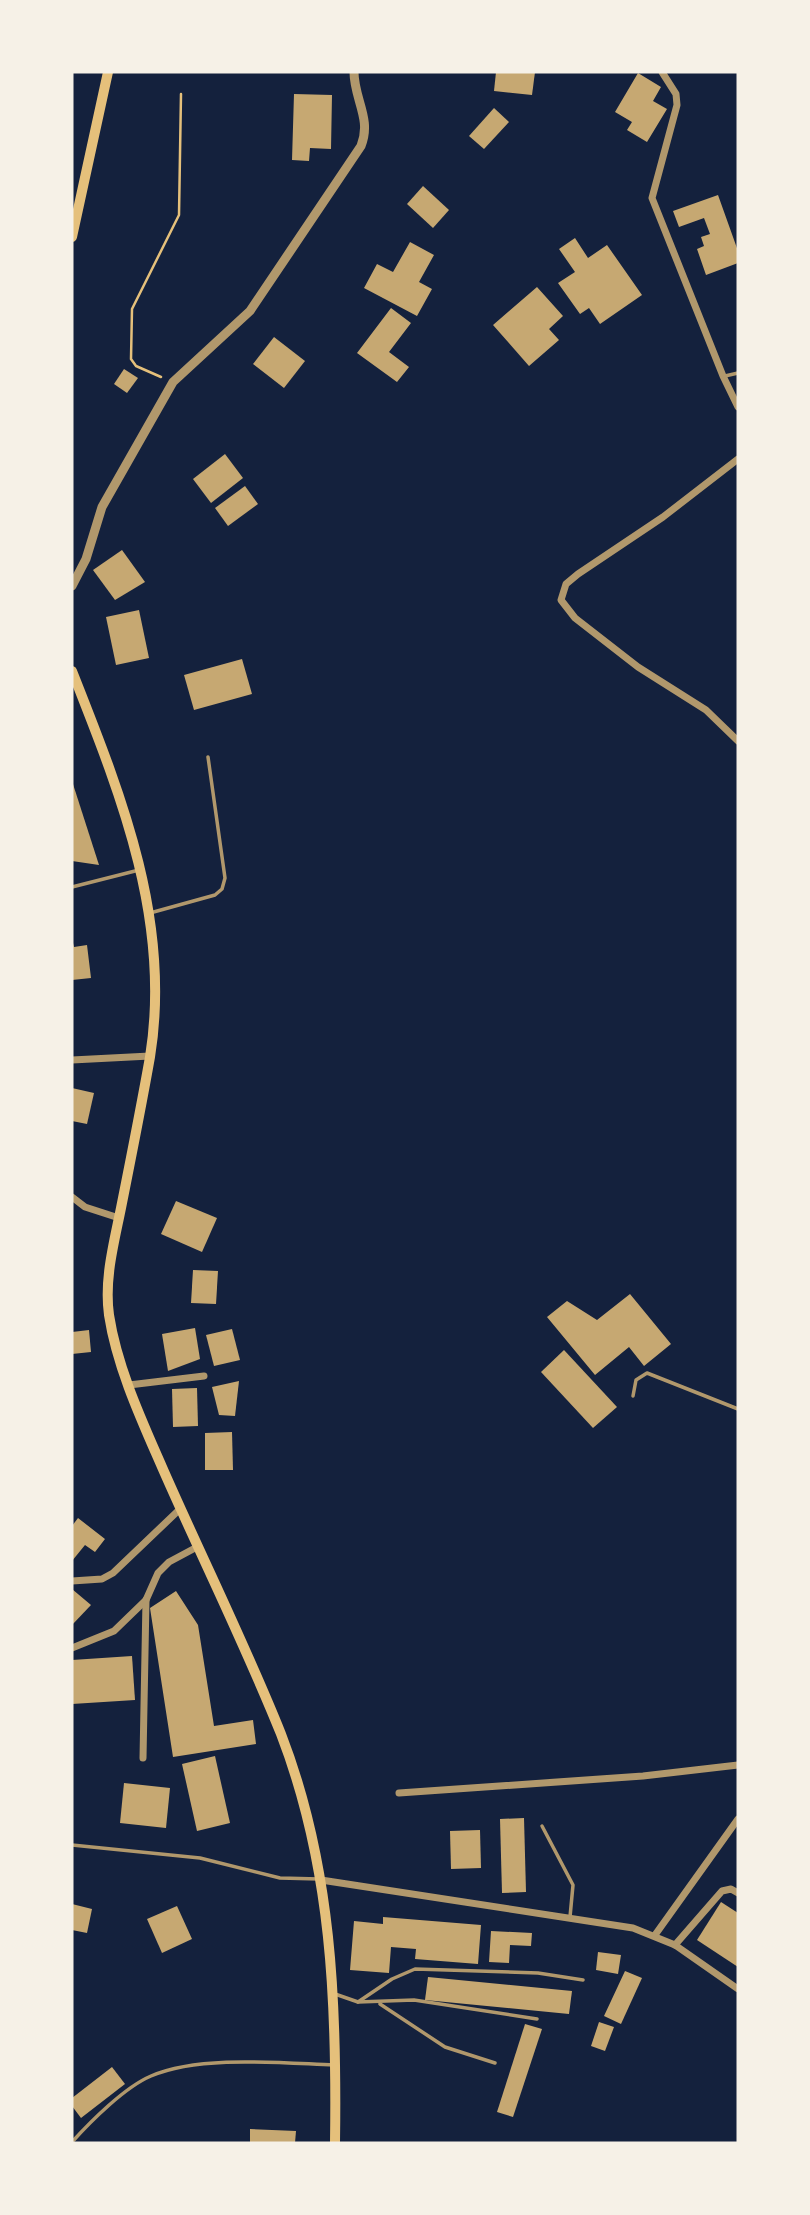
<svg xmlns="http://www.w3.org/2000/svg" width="810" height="2215" font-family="Ubuntu,sans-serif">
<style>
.building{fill:#c6a872}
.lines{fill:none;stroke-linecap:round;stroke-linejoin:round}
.path{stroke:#e5c07b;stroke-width:2.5}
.service{stroke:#b1986c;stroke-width:3.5}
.minor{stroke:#b1986c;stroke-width:7}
.tertiary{stroke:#b1986c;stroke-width:9}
.primary{stroke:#e5c07b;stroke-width:10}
</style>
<rect width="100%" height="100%" fill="#14213d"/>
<g class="building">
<path d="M 496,72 L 535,72 L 532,95 L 494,91 Z"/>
<path d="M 638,73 L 661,87 L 653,101 L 667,109 L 647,142 L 627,130 L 632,122 L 615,112 Z"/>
<path d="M 294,94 L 332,95 L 331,149 L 310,148 L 309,161 L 292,160 Z"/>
<path d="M 494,108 L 509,122 L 484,149 L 469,136 Z"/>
<path d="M 423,186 L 449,210 L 433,228 L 407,204 Z"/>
<path d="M 718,195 L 738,251 L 738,263 L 706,275 L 697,249 L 704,246 L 701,237 L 710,234 L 704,218 L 679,227 L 673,211 Z"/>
<path d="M 575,238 L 588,258 L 607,245 L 642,295 L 600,324 L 589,308 L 580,314 L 558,283 L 575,272 L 559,249 Z"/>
<path d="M 410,242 L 434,255 L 419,282 L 432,289 L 417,316 L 364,288 L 377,264 L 393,272 Z"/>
<path d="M 537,287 L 563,316 L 549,329 L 559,340 L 529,366 L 493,325 Z"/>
<path d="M 391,308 L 411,323 L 389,352 L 409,367 L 397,382 L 357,353 Z"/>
<path d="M 274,337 L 305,361 L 284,388 L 253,364 Z"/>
<path d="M 124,369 L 138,378 L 127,393 L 114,384 Z"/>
<path d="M 225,454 L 243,478 L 211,503 L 193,479 Z"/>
<path d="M 245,486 L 258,504 L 228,526 L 215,508 Z"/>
<path d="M 122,550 L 145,582 L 115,600 L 93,570 Z"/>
<path d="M 139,610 L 149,658 L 116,665 L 106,617 Z"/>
<path d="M 242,659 L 252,694 L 194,710 L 184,675 Z"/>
<path d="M 72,781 L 99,865 L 72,861 Z"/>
<path d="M 72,939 L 74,947 L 87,945 L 91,978 L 72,980 Z"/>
<path d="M 72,1088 L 94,1093 L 87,1124 L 72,1121 Z"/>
<path d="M 176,1201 L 217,1218 L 202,1252 L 161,1234 Z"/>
<path d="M 193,1270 L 218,1271 L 216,1304 L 191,1303 Z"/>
<path d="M 630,1294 L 671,1344 L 644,1366 L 629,1347 L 595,1375 L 547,1317 L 567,1301 L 597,1320 Z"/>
<path d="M 195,1328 L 200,1359 L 168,1371 L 162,1334 Z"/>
<path d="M 232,1329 L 240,1360 L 214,1366 L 206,1335 Z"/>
<path d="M 89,1330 L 91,1352 L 72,1354 L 72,1332 Z"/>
<path d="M 564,1350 L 617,1407 L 593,1428 L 541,1372 Z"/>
<path d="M 239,1381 L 235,1416 L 219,1415 L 212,1387 Z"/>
<path d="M 197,1388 L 198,1426 L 173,1427 L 172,1389 Z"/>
<path d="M 232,1432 L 233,1470 L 205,1470 L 205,1433 Z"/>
<path d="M 78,1518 L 105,1539 L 95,1552 L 85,1545 L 72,1561 L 72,1526 Z"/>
<path d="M 72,1589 L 91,1605 L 72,1625 Z"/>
<path d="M 176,1591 L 198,1625 L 214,1726 L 253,1720 L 256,1744 L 173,1757 L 150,1608 Z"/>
<path d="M 132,1656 L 135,1700 L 72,1704 L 72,1660 Z"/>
<path d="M 215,1756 L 230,1823 L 197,1831 L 182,1764 Z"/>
<path d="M 124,1783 L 170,1788 L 166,1828 L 120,1823 Z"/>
<path d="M 524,1818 L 526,1892 L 502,1893 L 500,1819 Z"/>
<path d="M 480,1830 L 481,1868 L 451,1869 L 450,1831 Z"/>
<path d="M 721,1902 L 738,1913 L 738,1967 L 697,1940 Z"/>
<path d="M 72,1904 L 92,1909 L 87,1933 L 72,1930 Z"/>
<path d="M 177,1906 L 192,1939 L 162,1953 L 147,1919 Z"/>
<path d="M 383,1917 L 481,1925 L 478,1964 L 415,1959 L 416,1949 L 391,1947 L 389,1973 L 350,1970 L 354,1921 L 383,1924 Z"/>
<path d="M 491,1931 L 532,1933 L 531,1946 L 510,1945 L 509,1963 L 489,1962 Z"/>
<path d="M 598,1952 L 621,1955 L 618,1974 L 596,1970 Z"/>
<path d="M 625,1971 L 642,1978 L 621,2024 L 604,2016 Z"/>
<path d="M 428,1977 L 572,1991 L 569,2014 L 425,2000 Z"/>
<path d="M 599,2022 L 614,2027 L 605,2051 L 591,2046 Z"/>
<path d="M 525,2024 L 542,2029 L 513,2117 L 497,2112 Z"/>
<path d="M 112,2067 L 125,2084 L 81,2118 L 72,2106 L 72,2098 Z"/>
<path d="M 250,2129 L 296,2131 L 295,2143 L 250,2143 Z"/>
</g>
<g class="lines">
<path class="path" d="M 161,377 L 136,366 L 131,359 L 132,309 L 179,215 L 181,94"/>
<g class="service">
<path d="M 725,376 L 738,373"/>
<path d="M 72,887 L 139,870"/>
<path d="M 150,913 L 215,895 L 222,889 L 225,878 L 208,757"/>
<path d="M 633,1396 L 636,1380 L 647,1373 L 738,1409"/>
<path d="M 542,1826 L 573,1885 L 570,1917"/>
<path d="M 72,1845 L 200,1858 L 280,1878 L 319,1879"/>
<path d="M 335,1994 L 358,2002 L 414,2000 L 537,2019"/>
<path d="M 358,2002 L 392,1979 L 415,1969 L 538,1973 L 583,1980"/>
<path d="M 380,2004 L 445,2047 L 495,2063"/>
<path d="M 72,2142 C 91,2121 125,2087 151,2076 C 200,2055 280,2063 334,2065"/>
</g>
<g class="minor">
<path d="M 662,72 L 676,94 L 677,105 L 652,198 L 723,376 L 738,407"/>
<path d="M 738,459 L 663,517 L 578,574 L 566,584 L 561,600 L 575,618 L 638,667 L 706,710 L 738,741"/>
<path d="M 72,1060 L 150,1056"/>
<path d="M 72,1197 L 85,1207 L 119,1218"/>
<path d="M 129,1385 L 204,1376"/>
<path d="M 72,1581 L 102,1579 L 113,1573 L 180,1509"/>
<path d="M 72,1648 L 114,1631 L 146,1600 L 158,1573 L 169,1562 L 197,1547"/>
<path d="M 143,1758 L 146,1600"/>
<path d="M 399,1793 L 643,1776 L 738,1765"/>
<path d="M 321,1880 L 633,1928 L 675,1945 L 738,1989"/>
<path d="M 655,1935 L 738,1819"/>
<path d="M 675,1945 L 722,1891 L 731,1889 L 738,1893"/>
</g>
<path class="tertiary" d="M 72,586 L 86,559 L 102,507 L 173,382 L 250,311 L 361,146 C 372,119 354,99 354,72"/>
<g class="primary">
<path d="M 72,237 L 108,72"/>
<path d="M 72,671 C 121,795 172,921 150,1057 C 141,1108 131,1158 121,1208 C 114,1243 104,1279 109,1315 C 117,1367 141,1419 162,1467 C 201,1556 245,1644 281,1734 C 332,1866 337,2004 335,2143"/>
</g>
</g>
<rect width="810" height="2215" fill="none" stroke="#f6f1e7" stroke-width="147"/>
</svg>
